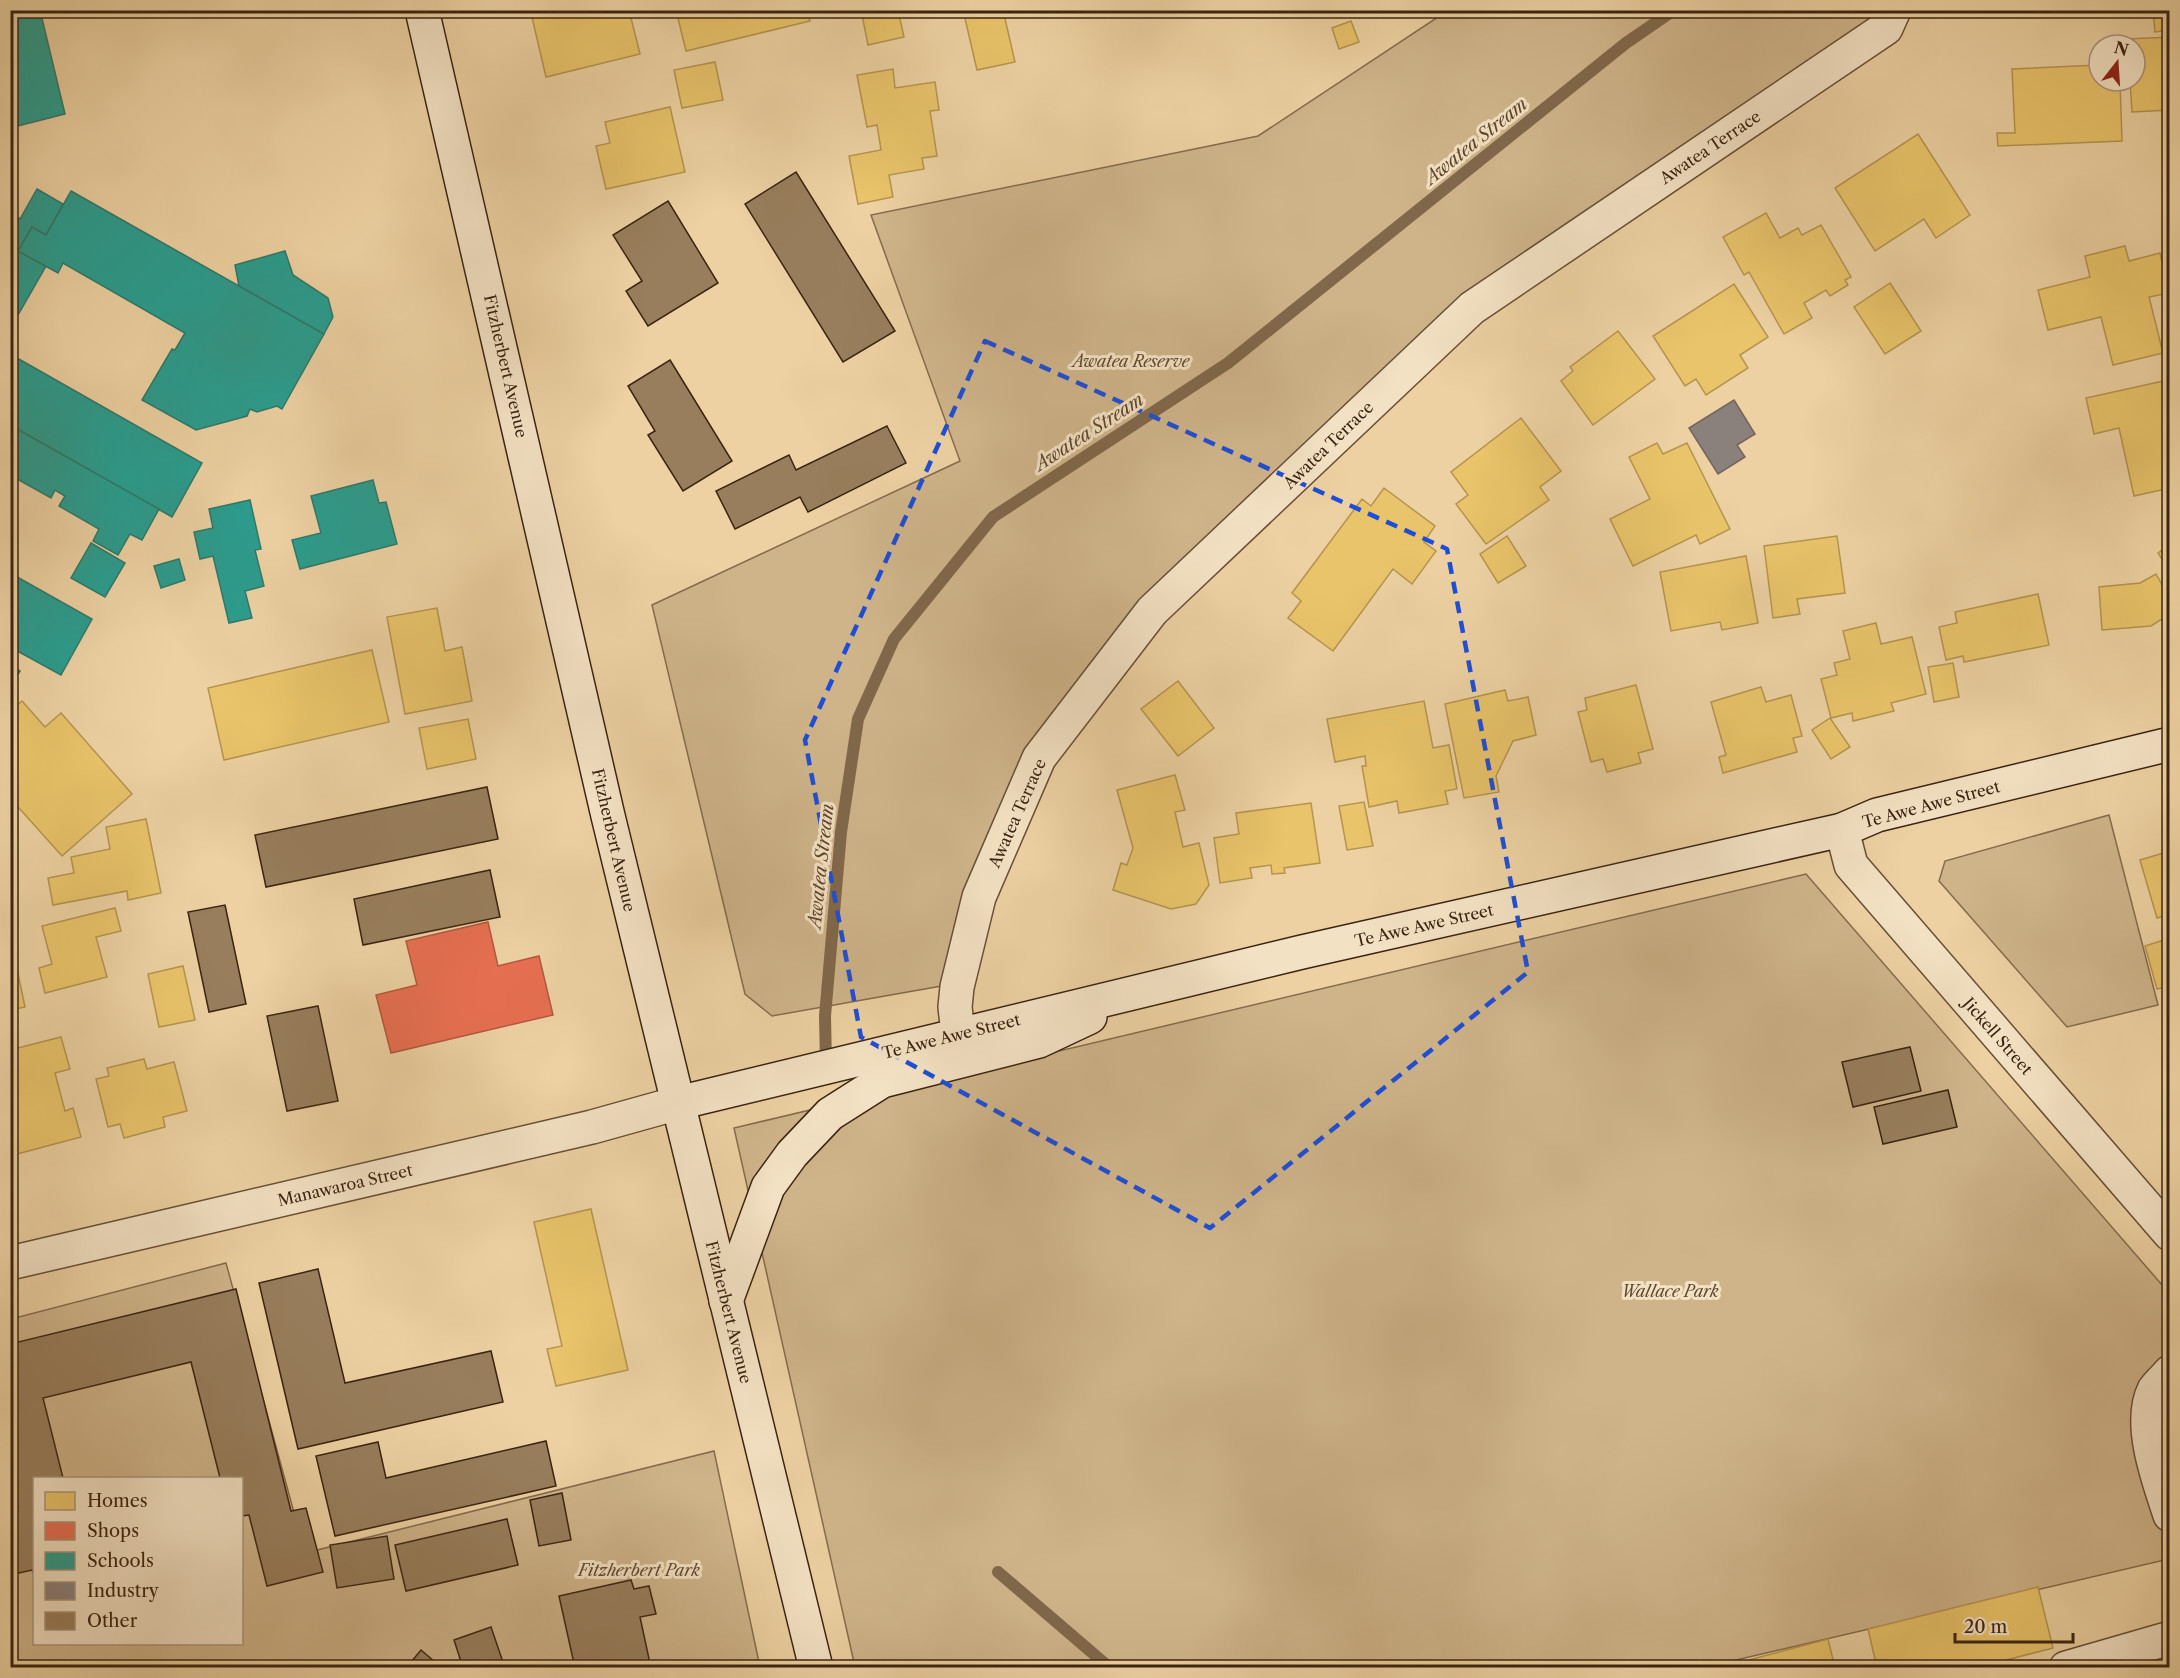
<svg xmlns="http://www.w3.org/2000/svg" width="2180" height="1678" font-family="'Libre Caslon Text',serif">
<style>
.green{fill:#cfb48a;stroke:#856c4e;stroke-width:1.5;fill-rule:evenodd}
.homes{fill:#e9c46a;stroke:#b59450;stroke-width:1.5}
.shops{fill:#e76f51;stroke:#b3583e;stroke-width:1.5}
.schools{fill:#2a9d8f;stroke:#2f796a;stroke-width:1.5}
.industry{fill:#8a817c;stroke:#72655c;stroke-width:1.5}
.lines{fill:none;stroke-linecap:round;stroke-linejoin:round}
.stream{stroke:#81684b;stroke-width:12}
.building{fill:#987e5d;stroke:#3b2412;stroke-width:1.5}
.street-casing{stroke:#684f36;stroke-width:36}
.secondary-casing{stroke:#3b2412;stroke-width:36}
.street{stroke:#f3e1c3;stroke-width:33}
.secondary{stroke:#f3e1c3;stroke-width:33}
.marked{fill:none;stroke:#1d4ed8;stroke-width:4.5;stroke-dasharray:12 8;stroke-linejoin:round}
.labels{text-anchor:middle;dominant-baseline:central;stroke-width:6;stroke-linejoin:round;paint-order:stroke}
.street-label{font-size:16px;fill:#3b2412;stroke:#f3e1c3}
.park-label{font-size:16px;font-style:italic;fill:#604830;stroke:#f3e1c3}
.water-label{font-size:18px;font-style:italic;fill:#5e462e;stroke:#f3e1c3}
</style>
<rect width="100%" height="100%" fill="#edd1a2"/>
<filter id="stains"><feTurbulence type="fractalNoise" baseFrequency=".00333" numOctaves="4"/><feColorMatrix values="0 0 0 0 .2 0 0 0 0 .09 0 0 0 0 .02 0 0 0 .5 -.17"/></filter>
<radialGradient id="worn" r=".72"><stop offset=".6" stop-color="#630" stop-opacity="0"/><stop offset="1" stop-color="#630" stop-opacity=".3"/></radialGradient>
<g class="green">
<path d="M 1447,11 L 1894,11 L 1472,308 L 1152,611 L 1039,758 L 947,985 L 772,1016 L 745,994 L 652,605 L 960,461 L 871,215 L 1258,136 Z"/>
<path d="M 2109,815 L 2158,1005 L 2067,1027 L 1939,881 L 1945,861 Z"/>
<path d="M 1806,874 L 2169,1293 L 2169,1372 L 2154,1390 L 2169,1515 L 2169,1559 L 1706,1667 L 855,1667 L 734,1128 Z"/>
<path d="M 226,1263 L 305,1553 L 714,1451 L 760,1667 L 11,1668 L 11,1319 ZM 34,1478 L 242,1478 L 242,1644 L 34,1644 Z"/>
</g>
<g class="homes">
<path d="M 542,10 L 629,10 L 640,54 L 546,77 L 531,13 Z"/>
<path d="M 676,10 L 807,10 L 810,21 L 686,51 Z"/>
<path d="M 861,10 L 898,10 L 904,37 L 868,45 Z"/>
<path d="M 963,10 L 1003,10 L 1015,62 L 977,70 Z"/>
<path d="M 2153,10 L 2170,10 L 2170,30 L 2155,32 Z"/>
<path d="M 1351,21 L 1359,42 L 1339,49 L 1332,28 Z"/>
<path d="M 2170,37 L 2170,110 L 2132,112 L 2130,81 L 2135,81 L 2135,45 L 2128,45 L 2127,39 Z"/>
<path d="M 715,62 L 723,100 L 682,108 L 674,70 Z"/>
<path d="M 2099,65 L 2099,81 L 2120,81 L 2122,141 L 1998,146 L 1997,133 L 2015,133 L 2012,69 Z"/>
<path d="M 893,69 L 895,88 L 935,82 L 939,110 L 930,111 L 937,156 L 922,158 L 924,169 L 889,175 L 893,197 L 858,204 L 849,156 L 881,150 L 877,125 L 867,127 L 857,75 Z"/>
<path d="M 670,107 L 685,172 L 606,189 L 596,146 L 610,143 L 605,122 Z"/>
<path d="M 1918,134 L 1970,215 L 1936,238 L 1924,219 L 1875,251 L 1835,188 Z"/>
<path d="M 1766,213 L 1780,238 L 1798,228 L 1802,235 L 1821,225 L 1851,277 L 1845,280 L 1848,285 L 1830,296 L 1826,290 L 1804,303 L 1812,318 L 1784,334 L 1749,272 L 1744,275 L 1723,237 Z"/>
<path d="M 2125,246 L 2129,261 L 2160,253 L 2169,293 L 2149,297 L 2163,353 L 2113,365 L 2101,317 L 2048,330 L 2038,290 L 2090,277 L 2085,256 Z"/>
<path d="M 1890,283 L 1921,331 L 1885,354 L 1854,307 Z"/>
<path d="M 1734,284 L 1768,337 L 1740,355 L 1748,368 L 1706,395 L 1696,379 L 1685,386 L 1653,336 Z"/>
<path d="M 1618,331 L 1655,379 L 1593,425 L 1561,381 L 1573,371 L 1570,367 Z"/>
<path d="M 2168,380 L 2170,488 L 2134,496 L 2119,428 L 2094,434 L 2086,398 Z"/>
<path d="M 1521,418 L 1561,471 L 1540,487 L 1549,500 L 1486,544 L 1456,504 L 1468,495 L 1451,472 Z"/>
<path d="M 1657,443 L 1663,454 L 1687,443 L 1730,529 L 1700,544 L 1696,535 L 1633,566 L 1610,519 L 1650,499 L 1629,457 Z"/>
<path d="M 1384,488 L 1435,526 L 1424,542 L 1436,551 L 1412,584 L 1393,569 L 1333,651 L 1288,618 L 1301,601 L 1292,593 L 1362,499 L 1371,506 Z"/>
<path d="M 1507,536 L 1526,566 L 1498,583 L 1480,554 Z"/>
<path d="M 1837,536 L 1845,593 L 1797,599 L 1800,614 L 1773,618 L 1764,546 Z"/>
<path d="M 2170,545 L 2170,571 L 2158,553 Z"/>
<path d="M 1746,556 L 1758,623 L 1722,630 L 1720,622 L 1671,631 L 1660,572 Z"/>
<path d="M 2156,574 L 2170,599 L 2170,614 L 2151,626 L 2102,630 L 2099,587 L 2140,583 Z"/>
<path d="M 2038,594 L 2049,645 L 1964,662 L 1963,656 L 1946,660 L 1939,627 L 1957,623 L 1955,612 Z"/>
<path d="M 437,608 L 445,651 L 462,647 L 472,701 L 405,714 L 387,617 Z"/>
<path d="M 1876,623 L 1881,644 L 1912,637 L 1926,694 L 1891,703 L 1894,711 L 1853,721 L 1852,713 L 1831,718 L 1821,679 L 1837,675 L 1834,663 L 1850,659 L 1843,631 Z"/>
<path d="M 372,650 L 389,722 L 224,760 L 208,688 Z"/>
<path d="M 1953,663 L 1959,697 L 1934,702 L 1928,667 Z"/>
<path d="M 1178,681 L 1214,728 L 1178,756 L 1141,709 Z"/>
<path d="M 1636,685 L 1653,749 L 1638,753 L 1641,763 L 1607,772 L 1603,759 L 1591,762 L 1578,712 L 1587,710 L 1585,698 Z"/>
<path d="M 1761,687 L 1766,702 L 1791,695 L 1802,736 L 1793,738 L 1797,752 L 1723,773 L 1719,757 L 1726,755 L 1711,702 Z"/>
<path d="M 1505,690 L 1508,701 L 1528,697 L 1536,735 L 1513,741 L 1496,776 L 1499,792 L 1464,798 L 1445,704 Z"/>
<path d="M 22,701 L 45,727 L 61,713 L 132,794 L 62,856 L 10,798 L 10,711 Z"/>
<path d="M 1424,701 L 1433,748 L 1449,745 L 1457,789 L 1445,791 L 1448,804 L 1399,813 L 1397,801 L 1369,807 L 1362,766 L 1366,766 L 1365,756 L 1335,762 L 1327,719 Z"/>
<path d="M 1830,718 L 1850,747 L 1831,759 L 1812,730 Z"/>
<path d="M 468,719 L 476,759 L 427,769 L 419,728 Z"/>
<path d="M 1175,775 L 1185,810 L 1175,812 L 1183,847 L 1199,843 L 1209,885 L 1196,904 L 1171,909 L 1113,890 L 1121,863 L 1127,865 L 1133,848 L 1117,790 Z"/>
<path d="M 1364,802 L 1373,846 L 1347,850 L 1339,806 Z"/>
<path d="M 1311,803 L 1320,863 L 1284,868 L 1285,873 L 1272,874 L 1271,865 L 1250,868 L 1252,878 L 1220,883 L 1214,838 L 1239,834 L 1236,813 Z"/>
<path d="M 146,819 L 161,893 L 128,900 L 127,891 L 53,905 L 48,878 L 74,873 L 71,857 L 110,849 L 106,827 Z"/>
<path d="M 2170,851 L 2170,914 L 2157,918 L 2140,860 Z"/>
<path d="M 115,908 L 121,931 L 96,937 L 107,977 L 45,993 L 39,968 L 52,964 L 42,926 Z"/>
<path d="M 2170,938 L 2170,986 L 2157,989 L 2145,946 Z"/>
<path d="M 16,964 L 25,1007 L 10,1010 L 10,965 Z"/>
<path d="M 183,966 L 195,1020 L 159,1027 L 148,974 Z"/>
<path d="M 61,1037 L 70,1069 L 55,1073 L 65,1111 L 73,1108 L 81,1137 L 17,1154 L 10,1129 L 10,1050 Z"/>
<path d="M 144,1059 L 147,1069 L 174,1062 L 187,1111 L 163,1117 L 165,1127 L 124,1138 L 120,1124 L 108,1127 L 96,1079 L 109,1076 L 107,1068 Z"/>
<path d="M 591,1209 L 628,1370 L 556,1386 L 547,1349 L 562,1346 L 534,1222 Z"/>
<path d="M 2038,1587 L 2053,1648 L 1975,1668 L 1877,1668 L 1868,1629 Z"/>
<path d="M 1828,1639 L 1835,1668 L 1718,1668 Z"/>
</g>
<path class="shops" d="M 488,922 L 498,966 L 539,956 L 553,1015 L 391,1053 L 376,995 L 417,985 L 406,941 Z"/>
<g class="schools">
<path d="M 10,10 L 40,10 L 65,114 L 10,128 Z"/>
<path d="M 37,189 L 63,204 L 46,235 L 32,227 L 18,251 L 46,266 L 10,329 L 10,219 L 16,222 L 18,217 L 20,219 Z"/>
<path d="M 71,191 L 324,334 L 282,409 L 277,406 L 257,412 L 250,409 L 247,416 L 196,430 L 142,400 L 172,349 L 175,350 L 185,333 L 63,263 L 58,273 L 18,251 L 32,227 L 46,235 Z"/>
<path d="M 285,251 L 293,275 L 328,298 L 333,317 L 324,334 L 239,286 L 235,265 Z"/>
<path d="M 10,354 L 202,463 L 172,517 L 10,425 Z"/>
<path d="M 10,425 L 159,509 L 142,540 L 130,534 L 118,555 L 93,541 L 99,529 L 59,506 L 65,496 L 55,490 L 51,498 L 10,475 Z"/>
<path d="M 373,480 L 379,503 L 386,502 L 397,544 L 300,569 L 292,540 L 321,533 L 311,496 Z"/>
<path d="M 250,500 L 261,549 L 255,550 L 264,586 L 245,591 L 252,618 L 229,623 L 213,556 L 200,559 L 194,532 L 213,528 L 209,509 Z"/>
<path d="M 91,543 L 125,563 L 105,597 L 71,578 Z"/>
<path d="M 179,559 L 185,580 L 161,588 L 154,566 Z"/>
<path d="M 10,573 L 92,619 L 61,675 L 10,647 Z"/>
<path d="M 10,665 L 20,671 L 11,686 L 10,686 Z"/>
</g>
<path class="industry" d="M 1734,400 L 1755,434 L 1737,445 L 1745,457 L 1718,474 L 1689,428 Z"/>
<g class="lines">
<g class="stream">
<path d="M 826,1064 L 825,1016 L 841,832 L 858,719 L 894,639 L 993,517 L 1228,363 L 1626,43 L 1674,10"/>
<path d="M 998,1572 L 1110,1668"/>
</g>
</g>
<g class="building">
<path d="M 796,172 L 895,331 L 843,362 L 745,204 Z"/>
<path d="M 668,201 L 718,283 L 648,326 L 626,291 L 642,281 L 613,235 Z"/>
<path d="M 670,360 L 732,461 L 683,491 L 648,435 L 655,431 L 628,386 Z"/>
<path d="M 887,426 L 906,463 L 808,512 L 800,497 L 735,529 L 716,491 L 789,455 L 796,470 Z"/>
<path d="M 487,787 L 498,839 L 266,887 L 255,835 Z"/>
<path d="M 490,870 L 500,917 L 363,945 L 354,899 Z"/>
<path d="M 225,905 L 246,1004 L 209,1012 L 188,912 Z"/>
<path d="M 318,1006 L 338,1101 L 287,1111 L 267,1016 Z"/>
<path d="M 1910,1047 L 1921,1091 L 1853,1107 L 1842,1062 Z"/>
<path d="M 1948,1090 L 1957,1127 L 1883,1144 L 1874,1107 Z"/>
<path d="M 318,1269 L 345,1383 L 491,1351 L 503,1402 L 298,1449 L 259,1283 Z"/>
<path d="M 236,1289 L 291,1511 L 306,1508 L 323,1572 L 267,1586 L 249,1515 L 242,1516 L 242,1478 L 220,1478 L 191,1362 L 43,1398 L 63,1478 L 34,1478 L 34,1574 L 32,1570 L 10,1575 L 10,1509 L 18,1507 L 10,1477 L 10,1344 Z"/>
<path d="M 546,1441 L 556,1486 L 335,1536 L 316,1456 L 378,1442 L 386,1478 Z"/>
<path d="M 562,1493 L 571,1540 L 539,1546 L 530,1500 Z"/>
<path d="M 507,1519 L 518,1565 L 406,1591 L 395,1545 Z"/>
<path d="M 387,1536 L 394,1579 L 337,1588 L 330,1545 Z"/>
<path d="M 631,1580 L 634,1589 L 649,1586 L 656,1614 L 640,1617 L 651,1668 L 624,1668 L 624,1664 L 611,1668 L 575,1668 L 559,1596 Z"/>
<path d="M 491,1627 L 505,1668 L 463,1668 L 454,1640 Z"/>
<path d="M 421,1650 L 442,1668 L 406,1668 Z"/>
</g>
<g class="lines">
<g class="street-casing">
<g id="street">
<path d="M 1842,830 L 1851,865 L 2170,1234"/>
<path d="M 958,1033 L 955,1007 L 957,987 L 979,897 L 1039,758 L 1152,611 L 1472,308 L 1886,28 L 1894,10"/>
<path d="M 10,1263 L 592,1127 L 678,1103"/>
<path d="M 2170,1372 C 2165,1378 2158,1384 2154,1390 C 2137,1423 2159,1482 2170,1515"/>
<path d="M 2066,1668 L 2170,1638"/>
</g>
</g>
<g class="secondary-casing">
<g id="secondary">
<path d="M 422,10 L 608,816 L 816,1668"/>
<path d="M 678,1103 L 1302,952 L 1842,830 L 1877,815 L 2170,744"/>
<path d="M 726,1301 L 768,1187 L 792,1154 L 830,1114 L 882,1081 L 1039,1041 L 1090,1017"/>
</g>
</g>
<use href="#street" class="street"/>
<use href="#secondary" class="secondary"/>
</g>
<path class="marked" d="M 985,341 L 1447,549 L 1528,972 L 1210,1228 L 861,1037 L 805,740 Z"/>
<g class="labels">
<g class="street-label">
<text transform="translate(1710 147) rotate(-34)">Awatea Terrace</text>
<text transform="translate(506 366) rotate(77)">Fitzherbert Avenue</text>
<text transform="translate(1328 445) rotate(-44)">Awatea Terrace</text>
<text transform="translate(1931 804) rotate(-15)">Te Awe Awe Street</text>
<text transform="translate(1017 813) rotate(-66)">Awatea Terrace</text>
<text transform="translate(614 840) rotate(77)">Fitzherbert Avenue</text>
<text transform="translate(1424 925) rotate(-13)">Te Awe Awe Street</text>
<text transform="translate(951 1036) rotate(-14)">Te Awe Awe Street</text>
<text transform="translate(1998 1036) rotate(49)">Jickell Street</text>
<text transform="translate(345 1185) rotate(-13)">Manawaroa Street</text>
<text transform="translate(729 1312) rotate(76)">Fitzherbert Avenue</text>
</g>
<g class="park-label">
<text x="1131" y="361">Awatea Reserve</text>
<text x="1670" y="1291">Wallace Park</text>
<text x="639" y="1570">Fitzherbert Park</text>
</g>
<g class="water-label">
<text transform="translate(1476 141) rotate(-39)">Awatea Stream</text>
<text transform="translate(1089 432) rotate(-33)">Awatea Stream</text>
<text transform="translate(821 866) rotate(-84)">Awatea Stream</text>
</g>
</g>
<rect width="2180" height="1678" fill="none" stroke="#edd1a2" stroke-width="36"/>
<rect x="12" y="12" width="2156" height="1654" fill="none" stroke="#3b2412" stroke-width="3"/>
<rect x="18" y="18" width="2144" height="1642" fill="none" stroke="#3b2412" stroke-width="1.5"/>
<rect x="33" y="1477" width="210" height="168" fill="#f3e1c3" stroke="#a9957c" stroke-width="1.5"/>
<rect x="45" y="1492" width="30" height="18" fill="#e9c46a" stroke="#a9957c" stroke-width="1.5"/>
<text x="87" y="1507" font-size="18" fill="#3b2412">Homes</text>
<rect x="45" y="1522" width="30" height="18" fill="#e76f51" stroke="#a9957c" stroke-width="1.5"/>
<text x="87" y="1537" font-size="18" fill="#3b2412">Shops</text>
<rect x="45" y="1552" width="30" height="18" fill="#2a9d8f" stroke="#a9957c" stroke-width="1.5"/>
<text x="87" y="1567" font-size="18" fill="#3b2412">Schools</text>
<rect x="45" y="1582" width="30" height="18" fill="#8a817c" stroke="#a9957c" stroke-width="1.5"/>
<text x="87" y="1597" font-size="18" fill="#3b2412">Industry</text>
<rect x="45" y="1612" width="30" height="18" fill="#987e5d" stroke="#a9957c" stroke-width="1.5"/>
<text x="87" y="1627" font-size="18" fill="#3b2412">Other</text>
<g transform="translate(2117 63) rotate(17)"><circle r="28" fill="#f3e1c3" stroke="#a9957c" stroke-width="1.5"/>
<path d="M0-4.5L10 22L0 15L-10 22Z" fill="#8f2418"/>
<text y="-9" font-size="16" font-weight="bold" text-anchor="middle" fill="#3b2412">N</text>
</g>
<path d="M1955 1633v9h118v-9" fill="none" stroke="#3b2412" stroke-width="3"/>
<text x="1964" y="1633" font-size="18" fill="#3b2412" stroke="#f3e1c3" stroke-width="4.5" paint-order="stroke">20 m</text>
<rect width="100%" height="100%" filter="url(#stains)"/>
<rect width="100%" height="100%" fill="url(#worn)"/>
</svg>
